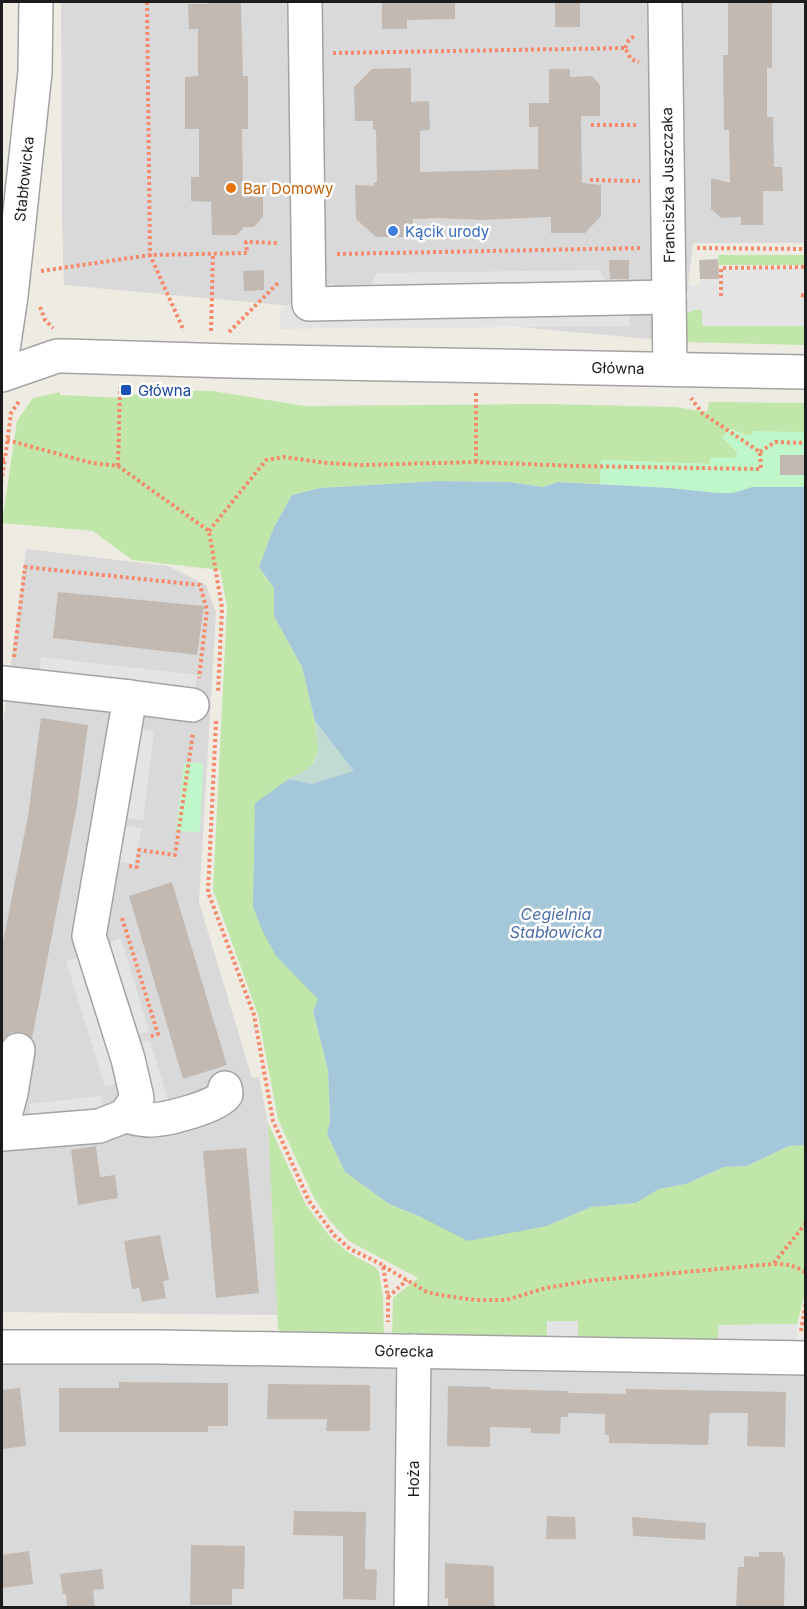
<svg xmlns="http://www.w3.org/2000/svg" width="807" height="1609" font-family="Inter,sans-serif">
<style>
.residential{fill:#dad9d9}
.grass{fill:#c0e7a9}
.wetland{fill:#c0dbd2}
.park{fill:#c0f7ca}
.parking{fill:#e4e4e4}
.water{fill:#a4c8da}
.building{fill:#c2bab2}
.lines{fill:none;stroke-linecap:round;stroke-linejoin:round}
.minor-casing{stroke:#a3a3a3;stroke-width:36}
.path{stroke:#f58a6c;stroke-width:4;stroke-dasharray:3 3;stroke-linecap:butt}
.minor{stroke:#fff;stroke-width:33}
.food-dot{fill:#e8710a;stroke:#fff;stroke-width:2}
.shop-dot{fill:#3f7fe0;stroke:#fff;stroke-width:2}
.transit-dot{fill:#1a4fb4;stroke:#fff;stroke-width:2}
.labels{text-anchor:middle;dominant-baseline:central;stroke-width:5;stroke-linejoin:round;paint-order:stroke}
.street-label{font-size:15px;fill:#1c1c1c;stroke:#fff}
.food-label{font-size:15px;fill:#c56008;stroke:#fff;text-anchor:start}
.shop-label{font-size:15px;fill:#366cbe;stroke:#fff;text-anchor:start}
.transit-label{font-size:15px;fill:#164399;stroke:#fff;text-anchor:start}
.water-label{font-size:16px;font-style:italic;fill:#4d70a8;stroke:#fff}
</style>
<rect width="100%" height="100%" fill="#edebe2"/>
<g class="residential">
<path d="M 61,2 L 805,2 L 805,243 L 693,243 L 682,342 L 64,285 L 62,220 Z"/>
<path d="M 26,549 L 168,566 L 206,585 L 216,613 L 199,902 L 252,1078 L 259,1077 L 268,1123 L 279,1315 L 2,1312 L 2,732 Z"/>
<path d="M 2,1362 L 805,1376 L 805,1607 L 2,1607 Z"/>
</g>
<g class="grass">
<path d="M 718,255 L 805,255 L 805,265 L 719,265 Z"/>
<path d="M 694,310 L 702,310 L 702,326 L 805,326 L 805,345 L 682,342 L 685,314 Z"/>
<path d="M 149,390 L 212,391 L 306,406 L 547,404 L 675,407 L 707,412 L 709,402 L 805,403 L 805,432 L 746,435 L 731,429 L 722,437 L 738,453 L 735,459 L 711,458 L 710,464 L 601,460 L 600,484 L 558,482 L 543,487 L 509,482 L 437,481 L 320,488 L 292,495 L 274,527 L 259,567 L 274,588 L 274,616 L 302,667 L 315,721 L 319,751 L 310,769 L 289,779 L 319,999 L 313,1011 L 328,1070 L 330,1121 L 327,1134 L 345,1172 L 389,1204 L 421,1217 L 547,1226 L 591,1207 L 636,1203 L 659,1189 L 686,1184 L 724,1167 L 747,1166 L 789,1146 L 805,1145 L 806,1298 L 804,1297 L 797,1324 L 720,1325 L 717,1345 L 578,1343 L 578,1321 L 547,1342 L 392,1339 L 393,1298 L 418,1278 L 349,1241 L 329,1220 L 314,1198 L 278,1119 L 258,1015 L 213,890 L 227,606 L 220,570 L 132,560 L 93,531 L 2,523 L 17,421 L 33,398 L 60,392 L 60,395 L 125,398 Z"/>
<path d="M 268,1123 L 306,1205 L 331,1238 L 349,1253 L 375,1267 L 379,1272 L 383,1298 L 384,1340 L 287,1338 L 278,1329 Z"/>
</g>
<path class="wetland" d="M 315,721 L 355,772 L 312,784 L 289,779 C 323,762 320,757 315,721 Z"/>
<g class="park">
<path d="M 731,429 L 746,435 L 752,435 L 753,431 L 805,432 L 805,487 L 752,487 L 733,493 L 717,493 L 670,488 L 600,484 L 601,460 L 710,464 L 710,458 L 735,458 L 738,453 L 722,437 Z"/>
<path d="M 184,763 L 203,763 L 200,832 L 176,831 Z"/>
</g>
<g class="parking">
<path d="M 805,268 L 805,326 L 702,326 L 702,310 L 694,310 L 685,314 L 688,285 L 699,286 L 700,279 L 719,279 L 719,270 Z"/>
<path d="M 599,270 L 610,287 L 629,287 L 630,326 L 280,329 L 280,310 L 331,283 L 341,290 L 364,290 L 371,285 L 377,273 Z"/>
<path d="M 41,657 L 197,675 L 195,693 L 39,675 Z"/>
<path d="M 136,728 L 154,731 L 143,820 L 124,818 Z"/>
<path d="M 122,825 L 142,828 L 134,864 L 116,861 Z"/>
<path d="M 121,939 L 149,1031 L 130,1037 L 132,1045 L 150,1040 L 170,1106 L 152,1111 L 122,1082 L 105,1087 L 66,961 L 85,955 L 103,944 Z"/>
<path d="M 101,1096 L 103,1114 L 31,1123 L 29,1104 Z"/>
<path d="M 547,1321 L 578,1321 L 578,1343 L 547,1342 Z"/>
<path d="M 797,1324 L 796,1346 L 717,1345 L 719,1325 Z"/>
</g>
<path class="water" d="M 437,481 L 509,482 L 543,487 L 558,482 L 670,488 L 717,493 L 733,493 L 752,487 L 806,487 L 805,1145 L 789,1146 L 747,1166 L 724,1167 L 686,1184 L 659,1189 L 636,1203 L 591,1207 L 547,1226 L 468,1241 L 421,1217 L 389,1204 L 345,1172 L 327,1134 L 330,1121 L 328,1070 L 313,1011 L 318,999 L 276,956 L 262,930 L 253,907 L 255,803 L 289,779 L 312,784 L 354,771 L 315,721 L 302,667 L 274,616 L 274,588 L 259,567 L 274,527 L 292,495 L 320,488 Z"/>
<g class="building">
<path d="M 209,2 L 241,2 L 243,76 L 248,76 L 248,129 L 242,129 L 243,187 L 263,187 L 263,217 L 254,227 L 244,227 L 237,235 L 212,235 L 211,202 L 191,201 L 191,177 L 199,177 L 199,129 L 185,129 L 185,77 L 198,76 L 198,29 L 189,29 L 188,4 L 209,4 Z"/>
<path d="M 382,2 L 455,2 L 455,19 L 407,20 L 407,29 L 382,29 Z"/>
<rect x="555" y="2" width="25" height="25"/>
<path d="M 728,2 L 772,2 L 772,68 L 767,68 L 767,117 L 773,117 L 774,167 L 782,167 L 783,191 L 763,191 L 763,225 L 741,225 L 741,217 L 721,218 L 711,209 L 711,178 L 730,183 L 729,130 L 724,130 L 723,55 L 728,55 Z"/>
<path d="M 411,68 L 411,102 L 429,101 L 430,130 L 420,131 L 420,172 L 538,169 L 538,127 L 529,127 L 529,103 L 549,103 L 549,69 L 570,69 L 570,77 L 592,76 L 600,85 L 600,116 L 581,116 L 582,183 L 601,185 L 601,216 L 585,233 L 551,233 L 551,217 L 480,220 L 440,218 L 413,219 L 413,237 L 376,237 L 356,219 L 355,185 L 374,186 L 374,183 L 377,182 L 376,130 L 373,129 L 373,121 L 355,121 L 354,87 L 372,69 Z"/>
<path d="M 718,259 L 719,279 L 700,279 L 699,260 Z"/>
<path d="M 609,260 L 629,260 L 629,279 L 610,279 Z"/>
<path d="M 264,270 L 264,290 L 244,291 L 243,271 Z"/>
<rect x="780" y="455" width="26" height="20"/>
<path d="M 58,592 L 204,606 L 197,655 L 53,638 Z"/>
<path d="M 41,718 L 88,725 L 77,806 L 32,1038 L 22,1032 L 12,1032 L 4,1038 L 2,1042 L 2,947 L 28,816 Z"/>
<path d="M 172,882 L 227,1065 L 183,1079 L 129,896 Z"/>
<path d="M 96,1146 L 100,1177 L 115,1175 L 118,1198 L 78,1205 L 71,1150 Z"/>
<path d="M 246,1148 L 259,1293 L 216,1298 L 203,1151 Z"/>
<path d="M 160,1235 L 169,1280 L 163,1281 L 166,1298 L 142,1302 L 139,1288 L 132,1289 L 124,1241 Z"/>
<path d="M 119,1382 L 228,1383 L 228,1426 L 208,1426 L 208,1432 L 59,1432 L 59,1388 L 119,1388 Z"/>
<path d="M 268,1384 L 370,1385 L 370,1431 L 326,1431 L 327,1419 L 267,1419 Z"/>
<path d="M 448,1386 L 491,1387 L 491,1389 L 569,1391 L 568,1393 L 626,1394 L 626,1389 L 786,1392 L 785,1447 L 747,1446 L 748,1413 L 710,1413 L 708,1445 L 609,1443 L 609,1435 L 605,1435 L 605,1414 L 568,1413 L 568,1417 L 561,1417 L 560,1434 L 531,1433 L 531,1428 L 490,1427 L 490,1447 L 447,1446 Z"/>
<path d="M 20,1388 L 26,1446 L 2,1449 L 2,1390 Z"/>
<path d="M 294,1511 L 366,1512 L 365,1569 L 377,1570 L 376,1600 L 343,1599 L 343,1536 L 293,1535 Z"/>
<path d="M 547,1516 L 575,1517 L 576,1539 L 546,1539 Z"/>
<path d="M 632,1517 L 706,1523 L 705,1540 L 633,1536 Z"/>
<path d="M 191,1545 L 245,1546 L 244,1589 L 232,1589 L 232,1605 L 190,1605 Z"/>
<path d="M 29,1551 L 33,1584 L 2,1588 L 2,1555 Z"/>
<path d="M 759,1552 L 783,1552 L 783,1557 L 785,1557 L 784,1607 L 736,1607 L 738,1567 L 744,1567 L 744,1556 L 759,1557 Z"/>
<path d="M 445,1563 L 494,1566 L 494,1608 L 448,1608 L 448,1598 L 445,1598 Z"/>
<path d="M 102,1569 L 104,1589 L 93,1590 L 95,1608 L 67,1608 L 66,1594 L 63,1594 L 60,1574 Z"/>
</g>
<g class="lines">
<g class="minor-casing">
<g id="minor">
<path d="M 305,2 L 309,304 L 669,297"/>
<path d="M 665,2 L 670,369"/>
<path d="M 2,356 L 11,296 L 35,72 L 36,2"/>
<path d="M 2,375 L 57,356 L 64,356 L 232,361 L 806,372"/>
<path d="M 2,683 L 130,697 L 89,936 L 128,1059 L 137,1098 L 125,1116 L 99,1126 L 2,1134"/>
<path d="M 130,697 L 192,705"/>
<path d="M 125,1116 C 132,1117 141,1120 149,1120 C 166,1120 217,1107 226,1094 L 225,1088"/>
<path d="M 2,1127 L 11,1093 L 18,1050"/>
<path d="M 2,1347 L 159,1347 L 806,1358"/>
<path d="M 411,1608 L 414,1351"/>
</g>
</g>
<g class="path">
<path d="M 147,2 L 150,255 L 184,331"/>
<path d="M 625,48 L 629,40 L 636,35"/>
<path d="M 333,53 L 625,48 L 631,59 L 639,62"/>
<path d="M 591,125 L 638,125"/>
<path d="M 590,180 L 640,181"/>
<path d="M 697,248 L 806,249"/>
<path d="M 337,254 L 641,248"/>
<path d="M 41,271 L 150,255 L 247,253 L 246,242 L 278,243"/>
<path d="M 801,295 L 806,296"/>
<path d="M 721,296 L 721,268 L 806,267"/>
<path d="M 40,307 L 45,320 L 53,328"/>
<path d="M 211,331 L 213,254"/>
<path d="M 229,332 L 279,282"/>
<path d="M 7,440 L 92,463 L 118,466 L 209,531 L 222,608 L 218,693"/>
<path d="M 760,452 L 775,442 L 806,443"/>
<path d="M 2,459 L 5,459 L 11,413 L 20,400"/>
<path d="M 476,462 L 476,393"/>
<path d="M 118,466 L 120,387"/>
<path d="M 2,476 L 5,459"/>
<path d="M 209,531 L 266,460 L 284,457 L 327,463 L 361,465 L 476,462 L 575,466 L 761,469 L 760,452 L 702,413 L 691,398"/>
<path d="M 14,657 L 25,567 L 200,585 L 207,610 L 199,678"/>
<path d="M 216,721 L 208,892 L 254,1015 L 273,1121 L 309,1201 L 334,1235 L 350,1249 L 383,1265 L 388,1297 L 388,1322"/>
<path d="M 129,866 L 137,867 L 139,850 L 175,855 L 193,733"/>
<path d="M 122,918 L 158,1034 L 149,1037"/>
<path d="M 774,1263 L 806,1223"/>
<path d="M 383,1266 L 427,1292 L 440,1295 L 475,1300 L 506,1300 L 546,1288 L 587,1281 L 773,1264 C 787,1264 795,1265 806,1273"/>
<path d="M 388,1297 L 407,1280"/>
<path d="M 801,1331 L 806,1302"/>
<path d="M 806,1549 L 806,1597"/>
</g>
<use href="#minor" class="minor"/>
</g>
<circle class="food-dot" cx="231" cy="188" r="6"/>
<circle class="shop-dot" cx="393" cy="231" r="6"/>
<rect class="transit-dot" x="120" y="384" width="12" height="12" rx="3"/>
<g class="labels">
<g class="street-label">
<text transform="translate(24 179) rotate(-84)">Stabłowicka</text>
<text transform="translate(668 185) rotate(-91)">Franciszka Juszczaka</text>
<text transform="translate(618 368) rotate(1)">Główna</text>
<text transform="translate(404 1351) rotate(1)">Górecka</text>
<text transform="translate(413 1479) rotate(-90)">Hoża</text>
</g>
<g class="food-label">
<text x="243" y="188">Bar Domowy</text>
</g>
<g class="shop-label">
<text x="405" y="231">Kącik urody</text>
</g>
<g class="transit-label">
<text x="138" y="390">Główna</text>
</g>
<g class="water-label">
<text x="556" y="914">Cegielnia<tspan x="556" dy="18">Stabłowicka</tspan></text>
</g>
</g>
<rect width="807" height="1609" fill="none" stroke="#1c1c1c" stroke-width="6"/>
</svg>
